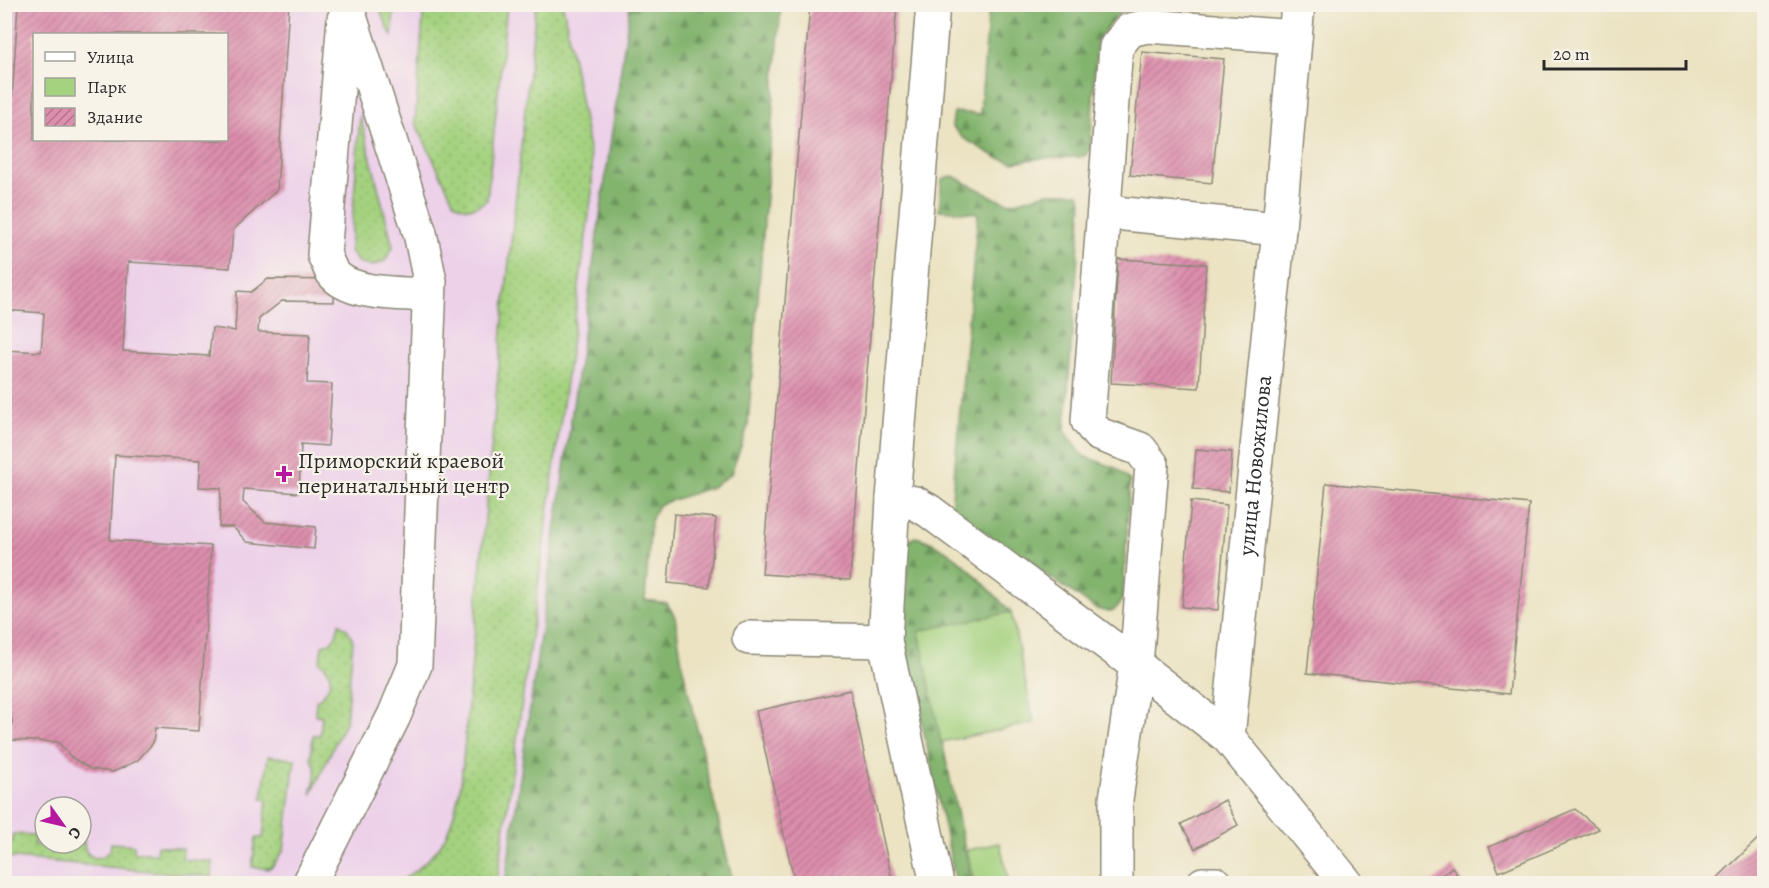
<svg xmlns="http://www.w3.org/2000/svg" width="1769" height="888" font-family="Alegreya,serif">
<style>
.built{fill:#edd1e9;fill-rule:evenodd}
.grass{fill:url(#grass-dots);stroke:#687e55;stroke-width:1.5}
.forest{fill:url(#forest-firs);stroke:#57704c;stroke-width:1.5}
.park{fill:#a4d27f;stroke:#687e55;stroke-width:1.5}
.building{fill:url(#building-hatch);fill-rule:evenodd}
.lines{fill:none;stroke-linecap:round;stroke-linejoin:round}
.minor-casing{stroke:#8b8776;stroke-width:36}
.minor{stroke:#fff;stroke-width:33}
.poi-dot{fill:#b5179e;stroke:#f7f3e8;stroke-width:2}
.labels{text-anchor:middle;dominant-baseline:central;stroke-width:4.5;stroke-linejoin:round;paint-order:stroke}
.poi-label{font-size:22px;fill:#2b2b2b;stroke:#f7f3e8;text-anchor:start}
.street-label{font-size:22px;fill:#2b2b2b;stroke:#f7f3e8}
</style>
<defs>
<pattern id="grass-dots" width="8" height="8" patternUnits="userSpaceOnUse" patternTransform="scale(1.5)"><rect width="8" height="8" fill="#a4d27f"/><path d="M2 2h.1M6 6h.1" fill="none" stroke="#8db46e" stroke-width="1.8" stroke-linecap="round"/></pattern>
<pattern id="forest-firs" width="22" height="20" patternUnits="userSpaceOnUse" patternTransform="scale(1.5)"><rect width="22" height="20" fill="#83b46e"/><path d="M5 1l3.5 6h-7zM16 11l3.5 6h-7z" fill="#6b935b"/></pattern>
<pattern id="building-hatch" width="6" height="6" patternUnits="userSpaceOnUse" patternTransform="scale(1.5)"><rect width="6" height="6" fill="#dd8ead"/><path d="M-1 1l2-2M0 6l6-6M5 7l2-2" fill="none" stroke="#b3748d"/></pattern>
</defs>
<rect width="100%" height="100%" fill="#f7f3e8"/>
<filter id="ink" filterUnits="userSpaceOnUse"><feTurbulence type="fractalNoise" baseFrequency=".0167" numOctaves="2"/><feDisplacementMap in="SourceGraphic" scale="12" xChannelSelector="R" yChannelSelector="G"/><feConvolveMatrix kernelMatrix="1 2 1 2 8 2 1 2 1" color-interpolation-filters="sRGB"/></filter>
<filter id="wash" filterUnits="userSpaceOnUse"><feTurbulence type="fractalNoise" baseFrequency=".008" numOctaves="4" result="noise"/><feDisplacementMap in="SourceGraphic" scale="24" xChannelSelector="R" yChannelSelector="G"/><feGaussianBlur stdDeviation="1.35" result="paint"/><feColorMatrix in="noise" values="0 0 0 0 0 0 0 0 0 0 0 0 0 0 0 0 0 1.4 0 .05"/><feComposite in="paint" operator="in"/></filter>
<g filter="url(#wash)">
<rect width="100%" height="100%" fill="#ebe3c2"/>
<path class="built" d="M 5,5 L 630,5 L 505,883 L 5,884 ZM 34,34 L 226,34 L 226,140 L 34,140 ZM 45,807 L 81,807 L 81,843 L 45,843 Z"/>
<g class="grass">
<path d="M 4,5 L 14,5 L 11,52 L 5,51 Z"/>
<path d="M 380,5 L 394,5 L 392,37 L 379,8 Z"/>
<path d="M 424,5 L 507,5 L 487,200 C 475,209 466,211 454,202 L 415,122 Z"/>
<path d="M 536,5 L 563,5 L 592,165 L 592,193 L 497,883 L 398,883 C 411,874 424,865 434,853 C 451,835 456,807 461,783 L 504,309 Z"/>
<path d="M 360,115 L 393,247 L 385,261 L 372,266 L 358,262 L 350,251 Z"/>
<path d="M 339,623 L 348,630 L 353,640 L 346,720 L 311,795 C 313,784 320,769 311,759 L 313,735 L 320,735 L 322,716 L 315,715 L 316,701 C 331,690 337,674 320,662 L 322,645 L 330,643 L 336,636 Z"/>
<path d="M 268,756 L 295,759 L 284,850 L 273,866 L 268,869 L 252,867 L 256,838 L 263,838 L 267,800 L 262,799 Z"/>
<path d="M 13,834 L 35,835 L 34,845 L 60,847 L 61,843 L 81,843 L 81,839 L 84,839 C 83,857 97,864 110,851 L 111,843 L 134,845 L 134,852 L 156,854 L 157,846 L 183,849 L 182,859 L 213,862 L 212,877 L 5,857 L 5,841 L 13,842 Z"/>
</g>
<g class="forest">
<path d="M 630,5 L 781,5 L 748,426 L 731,474 L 712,487 L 658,505 L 651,521 L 645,600 L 667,603 L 675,617 L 683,669 L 733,883 L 505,883 Z"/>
<path d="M 989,5 L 989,4 L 1209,5 L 1202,10 L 1147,7 L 1119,13 L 1097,40 L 1090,149 L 1086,155 L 1080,157 L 1043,158 L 1013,162 L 998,158 L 963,138 L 952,126 L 954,112 L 980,114 Z"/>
<path d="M 953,176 L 997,199 L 1011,203 L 1047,193 L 1078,193 L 1081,196 L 1082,201 L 1065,431 L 1083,456 L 1116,468 L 1130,481 L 1123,596 C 1117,613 1110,614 1095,608 L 951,509 L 978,213 L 939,210 L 942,179 Z"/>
<path d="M 915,537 C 953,545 985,586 1011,612 L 919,632 L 972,883 L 956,883 L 904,638 L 909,541 Z"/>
</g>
<g class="park">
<path d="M 1011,612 L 1034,723 L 941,742 L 919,631 Z"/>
<path d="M 1000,843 L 1009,883 L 974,883 L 967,850 Z"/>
</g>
<g id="blocks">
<g class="building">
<path d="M 18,4 L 289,4 L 277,190 L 233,230 L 230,268 L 128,262 L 123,351 L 209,356 L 212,328 L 235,331 L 237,291 L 251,292 L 268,279 L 335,280 L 334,302 L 282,301 L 259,319 L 258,332 L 310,334 L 307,383 L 332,384 L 328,446 L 301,444 L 299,493 L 244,489 L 243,502 L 265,522 L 316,527 L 314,549 L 247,542 L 233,527 L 219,527 L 221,488 L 199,487 L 201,460 L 115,455 L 110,540 L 211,546 L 199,731 L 155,728 L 153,743 L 137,761 L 113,772 L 90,769 L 71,757 L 58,742 L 11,740 L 12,719 L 4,719 L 4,350 L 41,352 L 44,313 L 4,310 L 4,181 L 7,181 ZM 34,34 L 226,34 L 226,140 L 34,140 Z"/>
<path d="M 810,5 L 897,5 L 850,580 L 762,574 Z"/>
<path d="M 1142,52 L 1224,59 L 1212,183 L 1130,175 Z"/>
<path d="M 1118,259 L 1206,264 L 1199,388 L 1111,383 Z"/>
<path d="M 1196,449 L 1232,452 L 1229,492 L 1193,489 Z"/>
<path d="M 1326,483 L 1529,504 L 1509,694 L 1307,673 Z"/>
<path d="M 1191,501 L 1227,505 L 1218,610 L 1182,607 Z"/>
<path d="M 674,514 L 716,518 L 709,587 L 668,583 Z"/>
<path d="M 850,690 L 893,884 L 795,884 L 756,711 Z"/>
<path d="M 1225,800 L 1238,825 L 1195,849 L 1181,824 Z"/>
<path d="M 1575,809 L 1599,829 L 1499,872 L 1489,847 Z"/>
<path d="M 1764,833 L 1764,884 L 1711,884 Z"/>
<path d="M 1452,867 L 1464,884 L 1430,884 Z"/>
</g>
</g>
</g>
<g filter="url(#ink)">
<use href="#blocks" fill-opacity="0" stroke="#8b8776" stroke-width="1.5"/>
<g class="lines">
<g class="minor-casing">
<g id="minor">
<path d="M 344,19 L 324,255 C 327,260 329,267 332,272 C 349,296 403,293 429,295"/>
<path d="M 1104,212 L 1279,229"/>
<path d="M 893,499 L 933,4"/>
<path d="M 749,638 L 885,641"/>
<path id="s1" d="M 1228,737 L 1279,229 L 1298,4"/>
<path d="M 309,884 L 394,716 L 415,665 L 430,281 L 420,233 L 346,4"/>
<path d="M 937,884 L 885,641 L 893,499 L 915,503 L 929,511 L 1136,665 L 1228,737 L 1347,884"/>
<path d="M 1116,884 L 1116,799 L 1136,665 L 1152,465 L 1140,449 L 1098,434 L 1088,421 L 1116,47 L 1130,30 L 1148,26 L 1295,37"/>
<path d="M 1203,884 L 1216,884"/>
</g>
</g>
<use href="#minor" class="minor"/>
</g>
</g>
<path class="poi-dot" d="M281 465h6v6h6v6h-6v6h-6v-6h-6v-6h6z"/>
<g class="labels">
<g class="poi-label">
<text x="298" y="461">Приморский краевой<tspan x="298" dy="25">перинатальный центр</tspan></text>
</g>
<g class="street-label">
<text stroke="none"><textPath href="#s1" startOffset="273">улица Новожилова</textPath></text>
</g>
</g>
<rect width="1769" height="888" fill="none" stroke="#f7f3e8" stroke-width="24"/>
<rect x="33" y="33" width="195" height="108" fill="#f7f3e8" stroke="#a5a39c" stroke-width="1.5"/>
<rect x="45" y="52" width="30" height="9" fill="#ffffff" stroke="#a5a39c" stroke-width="1.5"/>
<text x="87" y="63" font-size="18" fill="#2b2b2b">Улица</text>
<rect x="45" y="78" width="30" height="18" fill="#a4d27f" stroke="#a5a39c" stroke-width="1.5"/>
<text x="87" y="93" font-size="18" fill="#2b2b2b">Парк</text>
<rect x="45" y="108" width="30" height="18" fill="url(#building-hatch)" stroke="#a5a39c" stroke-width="1.5"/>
<text x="87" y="123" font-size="18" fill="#2b2b2b">Здание</text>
<g transform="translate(63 825) rotate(124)"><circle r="28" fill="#f7f3e8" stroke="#a5a39c" stroke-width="1.5"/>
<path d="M0-4.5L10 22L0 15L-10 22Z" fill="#b5179e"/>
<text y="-9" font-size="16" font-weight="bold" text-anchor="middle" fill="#2b2b2b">С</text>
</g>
<path d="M1544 60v9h142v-9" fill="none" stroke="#2b2b2b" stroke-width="3"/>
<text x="1553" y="60" font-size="18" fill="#2b2b2b" stroke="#f7f3e8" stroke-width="4.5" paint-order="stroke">20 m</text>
</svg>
